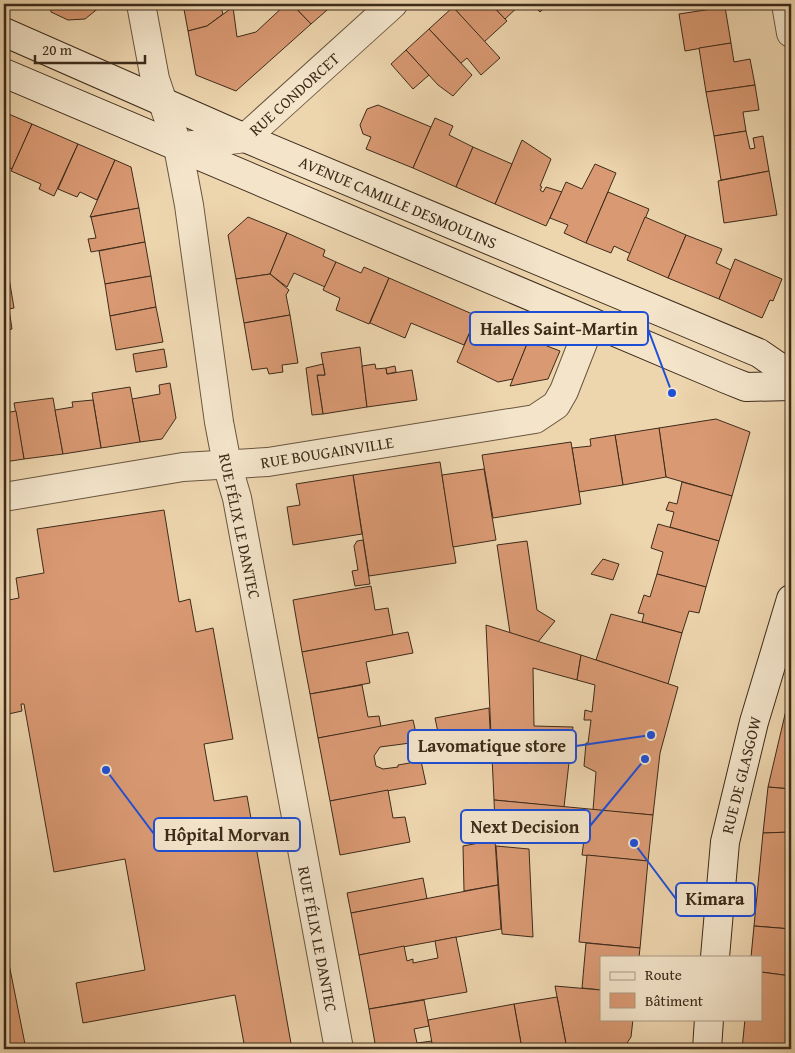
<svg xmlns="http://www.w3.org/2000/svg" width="795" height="1053" font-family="'Gentium Book Plus',serif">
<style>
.building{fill:#d99973;stroke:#3d2b1a}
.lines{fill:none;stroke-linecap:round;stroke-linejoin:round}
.minor-casing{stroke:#69563f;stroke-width:30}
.secondary-casing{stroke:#3d2b1a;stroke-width:30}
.minor{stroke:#f3e4ca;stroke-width:28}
.secondary{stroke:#f3e4ca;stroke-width:28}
.labels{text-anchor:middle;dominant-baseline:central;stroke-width:4;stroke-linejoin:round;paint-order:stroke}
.street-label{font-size:16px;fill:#3d2b1a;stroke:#f3e4ca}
.leader{fill:none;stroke:#1d4ed8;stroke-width:2}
.callout-dot{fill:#1d4ed8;stroke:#f3e4ca;stroke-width:2}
.callout{fill:#f3e4ca;stroke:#1d4ed8;stroke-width:2}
.callout-label{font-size:18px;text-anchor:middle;font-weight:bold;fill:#3d2b1a}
</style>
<rect width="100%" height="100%" fill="#edd5ae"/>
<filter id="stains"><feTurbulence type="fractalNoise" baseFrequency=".004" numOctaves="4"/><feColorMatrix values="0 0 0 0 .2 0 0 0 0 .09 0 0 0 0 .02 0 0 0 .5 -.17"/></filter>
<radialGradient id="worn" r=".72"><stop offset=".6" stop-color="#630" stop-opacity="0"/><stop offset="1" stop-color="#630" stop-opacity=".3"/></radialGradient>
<g class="building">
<path d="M 50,4 L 100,4 L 100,7 L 85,19 L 68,20 L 51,12 Z"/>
<path d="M 183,4 L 220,4 L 223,14 L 207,26 L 188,31 Z"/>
<path d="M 286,4 L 292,4 L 311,24 L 236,91 L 196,75 L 188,31 L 207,26 L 233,7 L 237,37 L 256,32 Z"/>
<path d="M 292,4 L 334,4 L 311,24 Z"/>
<path d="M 457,4 L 491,4 L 507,21 L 484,42 L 453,7 Z"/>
<path d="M 491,4 L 521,4 L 505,19 Z"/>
<path d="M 532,4 L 549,4 L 540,12 Z"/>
<path d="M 453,7 L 500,58 L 481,75 L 467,58 L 461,63 L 429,29 Z"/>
<path d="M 725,7 L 731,43 L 685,51 L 679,14 Z"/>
<path d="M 429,29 L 472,75 L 453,96 L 438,85 L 406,50 Z"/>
<path d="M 731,43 L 734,62 L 750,59 L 755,85 L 706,92 L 699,48 Z"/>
<path d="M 406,50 L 429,75 L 413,89 L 391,64 Z"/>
<path d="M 755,85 L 759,110 L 743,112 L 746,131 L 714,136 L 706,92 Z"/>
<path d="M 378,105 L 431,127 L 413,168 L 366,149 L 371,137 L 363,134 L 360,125 L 367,109 Z"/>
<path d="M 4,112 L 32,124 L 12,169 L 4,165 Z"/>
<path d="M 435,118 L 453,126 L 449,135 L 473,147 L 456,187 L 413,168 Z"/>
<path d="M 32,124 L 78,144 L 54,196 L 39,189 L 41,184 L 11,171 Z"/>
<path d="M 746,131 L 750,149 L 755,148 L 753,138 L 763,136 L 769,171 L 721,180 L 714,136 Z"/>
<path d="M 522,140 L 551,159 L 540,186 L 542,187 L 540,190 L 543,192 L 546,187 L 562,192 L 546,226 L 495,204 Z"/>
<path d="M 78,144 L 115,160 L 97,200 L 80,192 L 77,197 L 58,189 Z"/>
<path d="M 473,147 L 512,164 L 495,204 L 456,187 Z"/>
<path d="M 115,160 L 131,167 L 139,208 L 90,217 Z"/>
<path d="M 595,164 L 616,173 L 586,243 L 564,233 L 568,225 L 550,218 L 566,182 L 582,189 Z"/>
<path d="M 769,171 L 777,215 L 724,223 L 718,181 Z"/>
<path d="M 608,192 L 649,209 L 631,254 L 614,246 L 611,253 L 586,243 Z"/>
<path d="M 139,208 L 145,242 L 91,252 L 88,239 L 96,238 L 91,217 Z"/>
<path d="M 248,217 L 287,233 L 270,274 L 236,279 L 228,235 Z"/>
<path d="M 645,217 L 686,235 L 668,278 L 627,260 Z"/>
<path d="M 287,233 L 325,250 L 323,256 L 336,262 L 325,287 L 294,273 L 287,287 L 270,274 Z"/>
<path d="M 686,235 L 722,249 L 716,263 L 731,270 L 719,299 L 668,278 Z"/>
<path d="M 145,242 L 151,276 L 105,284 L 99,251 Z"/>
<path d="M 735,259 L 782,279 L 773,301 L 770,300 L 762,318 L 719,299 Z"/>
<path d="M 336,262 L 361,273 L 364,267 L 389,278 L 369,324 L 336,310 L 340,298 L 323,290 Z"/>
<path d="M 270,274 L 289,290 L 286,295 L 290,315 L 244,323 L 236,279 Z"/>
<path d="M 151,276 L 156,307 L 110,316 L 105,284 Z"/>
<path d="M 9,278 L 14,308 L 9,309 L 12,329 L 4,331 L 4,279 Z"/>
<path d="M 389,278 L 477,316 L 464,345 L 411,323 L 405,338 L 370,323 Z"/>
<path d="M 156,307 L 163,342 L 116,350 L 110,316 Z"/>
<path d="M 290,315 L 298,363 L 282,365 L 283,372 L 269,374 L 267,368 L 252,370 L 244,323 Z"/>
<path d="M 477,316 L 529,339 L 513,379 L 498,382 L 457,362 Z"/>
<path d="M 529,339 L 560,351 L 548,379 L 510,386 Z"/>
<path d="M 4,347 L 8,369 L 4,370 Z"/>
<path d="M 360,347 L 367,407 L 323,414 L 317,375 L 325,375 L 321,353 Z"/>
<path d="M 164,349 L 167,367 L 136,372 L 133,354 Z"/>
<path d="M 323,364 L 325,375 L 317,375 L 323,414 L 312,415 L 306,368 Z"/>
<path d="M 375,364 L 376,369 L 386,368 L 387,374 L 412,370 L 417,400 L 367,407 L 362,366 Z"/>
<path d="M 395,366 L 396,372 L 387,374 L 386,368 Z"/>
<path d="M 170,383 L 176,418 L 162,439 L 140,442 L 132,399 L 160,394 L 159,385 Z"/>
<path d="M 130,387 L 140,442 L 101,448 L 92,393 Z"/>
<path d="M 53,398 L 63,454 L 24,459 L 14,403 Z"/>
<path d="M 93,400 L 101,448 L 63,454 L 55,410 L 73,407 L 72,402 Z"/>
<path d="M 16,411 L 24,459 L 4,462 L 4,413 Z"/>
<path d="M 716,419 L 750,432 L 732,496 L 666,477 L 659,428 Z"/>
<path d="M 659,428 L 666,477 L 623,485 L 615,435 Z"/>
<path d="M 615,435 L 623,485 L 579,492 L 572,448 L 591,446 L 590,439 Z"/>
<path d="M 571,442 L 581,504 L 493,518 L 482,455 Z"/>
<path d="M 440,462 L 456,563 L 369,576 L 353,475 Z"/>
<path d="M 484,469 L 496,540 L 453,547 L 442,475 Z"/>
<path d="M 353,475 L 362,534 L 293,545 L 287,507 L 300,505 L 296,484 Z"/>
<path d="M 682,482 L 732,496 L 719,541 L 670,527 L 674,512 L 666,510 L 669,502 L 677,504 Z"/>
<path d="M 164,510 L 179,602 L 190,599 L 196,632 L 213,628 L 233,739 L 204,744 L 214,801 L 247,796 L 292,1049 L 245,1049 L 235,995 L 83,1023 L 76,983 L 145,970 L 125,859 L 54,872 L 24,704 L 21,704 L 22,711 L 4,715 L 4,601 L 19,598 L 16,578 L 44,573 L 37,529 Z"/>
<path d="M 658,524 L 719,541 L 706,587 L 657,574 L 663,552 L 651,548 Z"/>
<path d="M 363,540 L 370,584 L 355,586 L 352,571 L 358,570 L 354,546 L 357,541 Z"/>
<path d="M 527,541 L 537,610 L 555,621 L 538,642 L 510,633 L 497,545 Z"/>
<path d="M 603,559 L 619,564 L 613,580 L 591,574 Z"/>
<path d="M 657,574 L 706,587 L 699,613 L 689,611 L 682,633 L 642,622 L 644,614 L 638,613 L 644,595 L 650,597 Z"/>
<path d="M 371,586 L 375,610 L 388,608 L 393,635 L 302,652 L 293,600 Z"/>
<path d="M 611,614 L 682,633 L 668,684 L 596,660 Z"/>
<path d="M 486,625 L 581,655 L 577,680 L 533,668 L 534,726 L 573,727 L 564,807 L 494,800 Z"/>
<path d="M 408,632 L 413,653 L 366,662 L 370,683 L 310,694 L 302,652 Z"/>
<path d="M 581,655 L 678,687 L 660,753 L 653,815 L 593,810 L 596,772 L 584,766 L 586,743 L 588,743 L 591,720 L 584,720 L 585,710 L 592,712 L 595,685 L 577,680 Z"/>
<path d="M 362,685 L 368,717 L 379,716 L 381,727 L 318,738 L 310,694 Z"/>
<path d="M 791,689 L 791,789 L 768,787 Z"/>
<path d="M 489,708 L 491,748 L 443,756 L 435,718 Z"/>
<path d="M 413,720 L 418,742 L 380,747 L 374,756 L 376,766 L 383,769 L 398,767 L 398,765 L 421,761 L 426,784 L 330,801 L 318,738 Z"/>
<path d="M 768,787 L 791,789 L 791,832 L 763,833 Z"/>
<path d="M 388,790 L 393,818 L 405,817 L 410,842 L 340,855 L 330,801 Z"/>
<path d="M 494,800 L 653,815 L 648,861 L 582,855 L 585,832 L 578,827 L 572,831 L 495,823 Z"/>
<path d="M 791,832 L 791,929 L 754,926 L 763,833 Z"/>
<path d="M 495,840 L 498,885 L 464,891 L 463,846 Z"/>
<path d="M 496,846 L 529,849 L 533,937 L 502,934 Z"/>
<path d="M 587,855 L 648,861 L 640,948 L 579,942 Z"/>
<path d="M 423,878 L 427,899 L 351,913 L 347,893 Z"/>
<path d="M 498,885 L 501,929 L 359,955 L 351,913 Z"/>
<path d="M 754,926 L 791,929 L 791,976 L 761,972 L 761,957 L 751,957 Z"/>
<path d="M 456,937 L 467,992 L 369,1009 L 359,955 L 404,946 L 407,961 L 413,959 L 413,963 L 438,958 L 435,941 Z"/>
<path d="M 4,939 L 26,1049 L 4,1049 Z"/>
<path d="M 586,943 L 640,948 L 639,957 L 601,957 L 601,990 L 582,988 Z"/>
<path d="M 761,972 L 791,976 L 791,1049 L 742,1049 L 745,1019 L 761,1019 Z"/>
<path d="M 555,986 L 601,990 L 601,1019 L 633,1019 L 631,1037 L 627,1043 L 622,1047 L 609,1049 L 567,1049 Z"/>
<path d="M 557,997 L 567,1049 L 522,1049 L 514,1004 Z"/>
<path d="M 424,1000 L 429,1026 L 414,1029 L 417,1043 L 432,1041 L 433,1049 L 376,1049 L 369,1009 Z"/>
<path d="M 514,1004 L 522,1049 L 433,1049 L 428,1020 Z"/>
</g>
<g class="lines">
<g class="minor-casing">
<g id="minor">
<path d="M 141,4 L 155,79 L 178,147 L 189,205 L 219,422 L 227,464 L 237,498 L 339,1049"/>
<path d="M 786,4 L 791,33"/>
<path d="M 178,147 L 245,138 L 393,4"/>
<path d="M 4,497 L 183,467 L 268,462 L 535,419 L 556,405 L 564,391 L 591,322"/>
</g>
</g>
<g class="secondary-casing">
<g id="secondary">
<path d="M 4,32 L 245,138 L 759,353 L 791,375"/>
<path d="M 4,73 L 726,379 L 746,387 L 791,386"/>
<path d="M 715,957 L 725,842 L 754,722 L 791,599"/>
<path d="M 707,1049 L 709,1019"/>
</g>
</g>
<use href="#minor" class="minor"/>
<use href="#secondary" class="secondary"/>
</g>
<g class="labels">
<g class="street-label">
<text transform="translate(294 94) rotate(-42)">RUE CONDORCET</text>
<text transform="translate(398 202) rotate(23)">AVENUE CAMILLE DESMOULINS</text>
<text transform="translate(327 452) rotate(-9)">RUE BOUGAINVILLE</text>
<text transform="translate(240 526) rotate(78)">RUE FÉLIX LE DANTEC</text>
<text transform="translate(741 775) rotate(-76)">RUE DE GLASGOW</text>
<text transform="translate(318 939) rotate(79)">RUE FÉLIX LE DANTEC</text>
</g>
</g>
<path class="leader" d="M672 393L648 329M651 735L576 746M645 759L590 826M106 770L154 834M634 843L676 899"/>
<g class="callout-dot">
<circle cx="672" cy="393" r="5"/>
<circle cx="651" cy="735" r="5"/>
<circle cx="645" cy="759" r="5"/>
<circle cx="106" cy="770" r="5"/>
<circle cx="634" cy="843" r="5"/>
</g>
<g class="callout">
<rect x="470" y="312" width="178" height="33" rx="5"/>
<rect x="408" y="730" width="168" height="33" rx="5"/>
<rect x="461" y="810" width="129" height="33" rx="5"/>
<rect x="154" y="818" width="146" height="33" rx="5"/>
<rect x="676" y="883" width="79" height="33" rx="5"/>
</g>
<g class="callout-label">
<text x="559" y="335">Halles Saint-Martin</text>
<text x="492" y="752">Lavomatique store</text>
<text x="525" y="833">Next Decision</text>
<text x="227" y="841">Hôpital Morvan</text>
<text x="715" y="905">Kimara</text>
</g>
<rect width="795" height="1053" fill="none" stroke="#edd5ae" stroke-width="20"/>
<rect x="5" y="5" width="785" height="1043" fill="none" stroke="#3d2b1a" stroke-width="2.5"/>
<rect x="10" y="10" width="775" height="1033" fill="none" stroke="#3d2b1a"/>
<rect x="600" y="956" width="162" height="65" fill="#f3e4ca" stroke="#aa9a84"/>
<rect x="610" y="972" width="25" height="8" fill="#f3e4ca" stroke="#aa9a84"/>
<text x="645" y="980" font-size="15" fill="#3d2b1a">Route</text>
<rect x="610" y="993" width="25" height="15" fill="#d99973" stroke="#aa9a84"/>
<text x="645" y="1006" font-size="15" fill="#3d2b1a">Bâtiment</text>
<path d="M35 55v8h110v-8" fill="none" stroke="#3d2b1a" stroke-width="2.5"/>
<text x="42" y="55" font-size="15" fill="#3d2b1a" stroke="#f3e4ca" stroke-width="4" paint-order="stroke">20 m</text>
<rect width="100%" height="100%" filter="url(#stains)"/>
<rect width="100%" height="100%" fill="url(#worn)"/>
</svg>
